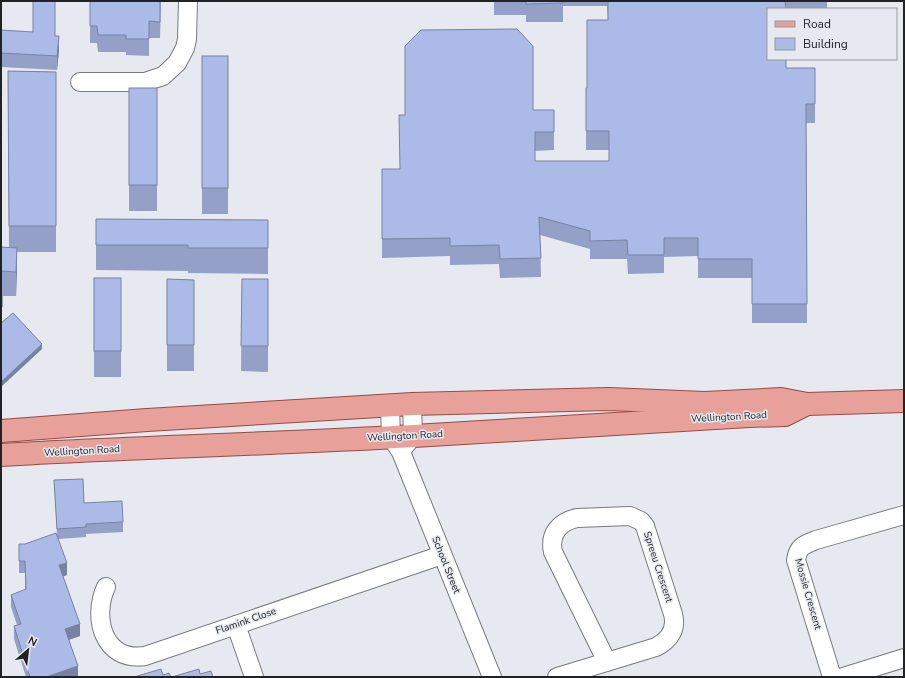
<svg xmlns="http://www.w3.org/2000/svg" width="905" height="678" font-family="'Nunito Sans',sans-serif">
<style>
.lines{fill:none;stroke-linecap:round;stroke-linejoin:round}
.minor-casing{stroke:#787a80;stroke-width:20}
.major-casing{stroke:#974b44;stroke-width:24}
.minor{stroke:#fff;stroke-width:18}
.major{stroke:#e7a09a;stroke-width:22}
.wall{fill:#94a0c8}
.shaded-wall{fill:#7882a2}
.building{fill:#acbae8;stroke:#7882a2}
.labels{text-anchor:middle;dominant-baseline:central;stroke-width:3;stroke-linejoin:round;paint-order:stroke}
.street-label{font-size:10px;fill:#212224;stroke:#e6e9f0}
</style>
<rect width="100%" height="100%" fill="#e6e9f0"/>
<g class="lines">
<g class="minor-casing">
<g id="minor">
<path d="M 80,82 L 145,82 L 163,76 L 177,63 L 185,48 L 187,39 L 188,1"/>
<path d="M 390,406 L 391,437 L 401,452 L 492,677"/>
<path d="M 405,446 L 413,436 L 412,404"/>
<path d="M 106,587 C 92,617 103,662 145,656 L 442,555"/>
<path d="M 236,625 L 254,677"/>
<path d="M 557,677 L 656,647 C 670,640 677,629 673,614 L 645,526 L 641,521 L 630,516 L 577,518 C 559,522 549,534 553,552 L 607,662"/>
<path d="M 832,677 L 796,560 C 798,546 804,545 816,540 L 904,515"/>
<path d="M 843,677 L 904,658"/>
</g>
</g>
<g class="major-casing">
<g id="major">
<path d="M 1,431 L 147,420 L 412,404 L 609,399 L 705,403 L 781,399 L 807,404 L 904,401"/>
<path d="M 1,455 C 139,447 277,444 414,436 C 526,430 637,422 749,416 L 785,415 L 807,404"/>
</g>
</g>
<use href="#minor" class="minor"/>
<use href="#major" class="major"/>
</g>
<g class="wall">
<path d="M 90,1 L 161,1 L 160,38 L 149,38 L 149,56 L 126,55 L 126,52 L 98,52 L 97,43 L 90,43 Z"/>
<path d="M 494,1 L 827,1 L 827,9 L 768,9 L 786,68 L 815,68 L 815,123 L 806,123 L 807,323 L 752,323 L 752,278 L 698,278 L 698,256 L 664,257 L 664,273 L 628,274 L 627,259 L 590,259 L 590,249 L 540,235 L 541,277 L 500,278 L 499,264 L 450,265 L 450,256 L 382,258 L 382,169 L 400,169 L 533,110 L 554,110 L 554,150 L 535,151 L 535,161 L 609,161 L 609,150 L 586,150 L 586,88 L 587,88 L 608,20 L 607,6 L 563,6 L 563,22 L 526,22 L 526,15 L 494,15 Z"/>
<path d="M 1,30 L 55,36 L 59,50 L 57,70 L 1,67 Z"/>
<rect x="202" y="56" width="26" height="158"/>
<path d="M 8,71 L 56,72 L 56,252 L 17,252 L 16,296 L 3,296 L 3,307 L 1,307 L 1,247 L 9,248 Z"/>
<rect x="129" y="88" width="28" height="123"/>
<path d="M 96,219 L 268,220 L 268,274 L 188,273 L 188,271 L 96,270 Z"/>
<rect x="94" y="278" width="27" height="99"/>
<path d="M 167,279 L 194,280 L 194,371 L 167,371 Z"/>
<path d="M 242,279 L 268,279 L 268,372 L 241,371 Z"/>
<path d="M 54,480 L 84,503 L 123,522 L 123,532 L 86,534 L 86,537 L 58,539 L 67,575 L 63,576 L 80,636 L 69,640 L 78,677 L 26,677 L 14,639 L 14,626 L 17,625 L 11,607 L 11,595 L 25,590 L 25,573 L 19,573 L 19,544 L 25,544 L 57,535 Z"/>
</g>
<g class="shaded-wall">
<path d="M 59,36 L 59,50 L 57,70 L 57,56 Z"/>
<path d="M 17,248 L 17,272 L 16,296 L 16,272 Z"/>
<path d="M 42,344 L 42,349 L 1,387 L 1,382 Z"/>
<path d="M 67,563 L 67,575 L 59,578 L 59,565 Z"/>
<path d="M 80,624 L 80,636 L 65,641 L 65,629 Z"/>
<path d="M 78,666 L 78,677 L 46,677 Z"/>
</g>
<g class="building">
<path d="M 33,1 L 55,1 L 55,36 L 59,36 L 57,56 L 1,53 L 1,30 L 33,32 Z"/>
<path d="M 90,1 L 160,1 L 160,22 L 149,21 L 149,39 L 126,39 L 126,35 L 98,35 L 97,26 L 90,26 Z"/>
<path d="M 526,1 L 563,1 L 563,3 L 526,4 Z"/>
<path d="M 608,1 L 785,1 L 786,9 L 768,9 L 768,59 L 786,59 L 786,68 L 815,68 L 815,104 L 806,104 L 807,304 L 752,304 L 752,259 L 698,259 L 698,238 L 664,238 L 664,255 L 628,255 L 627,240 L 590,241 L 590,231 L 539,217 L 541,258 L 500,259 L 499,245 L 450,246 L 450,238 L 382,239 L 382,169 L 400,169 L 399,115 L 405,115 L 405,46 L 421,30 L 517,29 L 533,46 L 533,110 L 554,110 L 554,132 L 535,132 L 535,161 L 609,161 L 609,131 L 586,131 L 586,88 L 587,88 L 587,20 L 608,20 Z"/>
<rect x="202" y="56" width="26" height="132"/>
<path d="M 8,71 L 56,72 L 56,226 L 9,226 Z"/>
<rect x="129" y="88" width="28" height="97"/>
<path d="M 96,219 L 268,220 L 268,248 L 188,248 L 188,245 L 96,245 Z"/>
<path d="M 1,247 L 17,248 L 16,272 L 1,271 Z"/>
<rect x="94" y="278" width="27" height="73"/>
<path d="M 167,279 L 194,280 L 194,345 L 167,345 Z"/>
<path d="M 242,279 L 268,279 L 268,346 L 241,346 Z"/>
<path d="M 13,313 L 42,344 L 1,382 L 1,323 Z"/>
<path d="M 83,479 L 84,503 L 122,501 L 123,522 L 86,524 L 86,527 L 57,529 L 54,480 Z"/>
<path d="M 56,533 L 67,563 L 59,565 L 80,624 L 65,629 L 78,666 L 46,677 L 30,677 L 14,626 L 21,624 L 11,595 L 26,589 L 25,561 L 19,561 L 19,544 L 25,544 Z"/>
<path d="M 161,669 L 163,675 L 169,673 L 171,677 L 134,677 Z"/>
<path d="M 199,669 L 200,674 L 211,671 L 213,677 L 172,677 Z"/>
</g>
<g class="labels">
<g class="street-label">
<text transform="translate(729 417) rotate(-3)">Wellington Road</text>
<text transform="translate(405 436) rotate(-3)">Wellington Road</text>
<text transform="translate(82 451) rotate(-3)">Wellington Road</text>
<text transform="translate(446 565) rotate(68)">School Street</text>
<text transform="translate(658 567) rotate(72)">Spreeu Crescent</text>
<text transform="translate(808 594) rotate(74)">Mossie Crescent</text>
<text transform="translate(246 621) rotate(-19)">Flamink Close</text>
</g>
</g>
<rect width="905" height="678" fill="none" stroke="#212224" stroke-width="4"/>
<rect x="767" y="8" width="130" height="52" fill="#e6e9f0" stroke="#97999e"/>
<rect x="775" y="21" width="20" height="6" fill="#e7a09a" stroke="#97999e"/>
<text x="803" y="28" font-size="12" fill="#212224">Road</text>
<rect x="775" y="38" width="20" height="12" fill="#acbae8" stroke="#97999e"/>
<text x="803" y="48" font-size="12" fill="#212224">Building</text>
<g transform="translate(28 650) rotate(28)" stroke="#e6e9f0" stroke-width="3" paint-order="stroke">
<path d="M0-3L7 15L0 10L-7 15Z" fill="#212224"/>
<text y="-6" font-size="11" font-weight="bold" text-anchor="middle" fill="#212224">N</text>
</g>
</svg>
